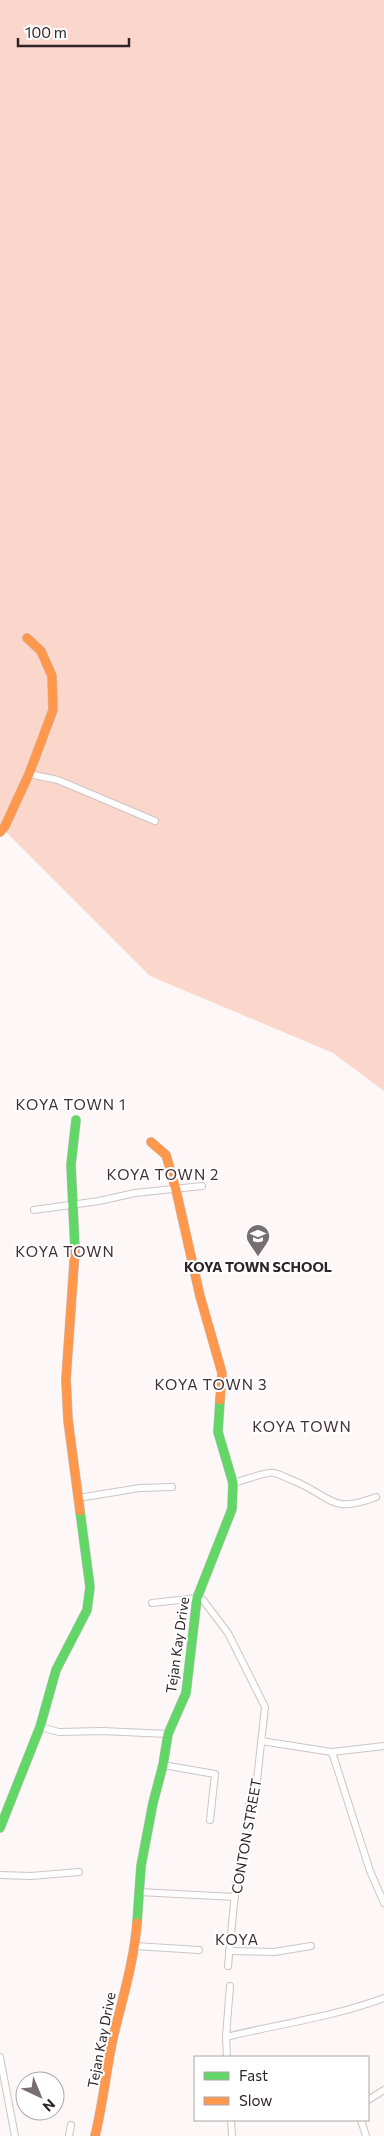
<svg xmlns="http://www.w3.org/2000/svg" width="384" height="2136" font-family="Commissioner,sans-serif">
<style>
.green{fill:#fbd7cb}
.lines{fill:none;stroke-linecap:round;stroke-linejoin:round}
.street-casing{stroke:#ccc5c6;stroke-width:8}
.fast-casing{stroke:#ccc5c6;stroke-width:10}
.slow-casing{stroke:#ccc5c6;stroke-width:10}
.street{stroke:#fffefe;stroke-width:6}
.fast{stroke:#63d668;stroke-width:9}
.slow{stroke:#ff974d;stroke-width:9}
.labels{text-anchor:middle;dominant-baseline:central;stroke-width:4;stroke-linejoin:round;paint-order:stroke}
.poi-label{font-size:14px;font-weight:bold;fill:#2e2427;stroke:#fff}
.street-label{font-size:14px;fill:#2e2427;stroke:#fff}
.neighbourhood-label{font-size:15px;letter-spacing:1px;fill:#432f35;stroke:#fff}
</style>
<rect width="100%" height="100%" fill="#fdf7f8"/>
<path class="green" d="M 0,0 L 384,0 L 384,1091 L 333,1053 L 150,976 L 0,826 Z"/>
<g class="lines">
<g class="street-casing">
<g id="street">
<path d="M 29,774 L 58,780 L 155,821"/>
<path d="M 34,1210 L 99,1201 L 135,1193 L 202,1186"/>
<path d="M 233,1483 C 243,1481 266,1471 274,1473 C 280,1474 286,1478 292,1480 C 332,1496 330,1515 376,1497"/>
<path d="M 78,1498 L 140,1488 L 172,1487"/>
<path d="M 152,1603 L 197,1598 L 203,1600 L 228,1633 L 265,1707 L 256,1789 L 249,1805 L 245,1848 L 236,1882 L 228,1966"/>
<path d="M 40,1727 L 59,1732 L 102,1731 L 168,1734"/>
<path d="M 261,1741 L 332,1752 L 384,1746"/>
<path d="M 332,1752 L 370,1871 L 384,1903"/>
<path d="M 163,1765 L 215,1774 L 210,1820"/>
<path d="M 0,1875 L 31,1876 L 79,1872"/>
<path d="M 139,1892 L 235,1897"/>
<path d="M 135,1946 L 199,1950"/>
<path d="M 229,1951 L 274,1952 L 311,1946"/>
<path d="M 226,2037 L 230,1986"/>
<path d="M 0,2057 L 15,2136"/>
<path d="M 227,2057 L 226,2037 C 279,2024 333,2017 384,1998"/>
<path d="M 368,2100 L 384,2090"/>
<path d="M 231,2120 L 232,2136"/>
<path d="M 361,2120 L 366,2136"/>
<path d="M 69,2136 L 71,2125"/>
</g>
</g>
<g class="fast-casing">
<g id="fast">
<path d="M 75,1250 L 71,1165 L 76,1120"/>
<path d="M 0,1828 L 40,1727 L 56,1670 L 87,1610 L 90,1587 L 80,1511"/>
<path d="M 137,1923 L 141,1866 L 153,1803 L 163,1765 L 168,1734 L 186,1693 L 197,1598 L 232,1509 L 233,1483 L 218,1432 L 220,1400"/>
</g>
</g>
<g class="slow-casing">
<g id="slow">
<path d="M 0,832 L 5,826 L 29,774 L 53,710 L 52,676 L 41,651 L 27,638"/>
<path d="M 151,1142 L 166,1155 L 176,1190 L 200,1296 L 222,1373 L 220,1400"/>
<path d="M 75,1250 L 66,1379 L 68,1420 L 80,1511"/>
<path d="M 95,2136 C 103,2104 106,2071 113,2038 C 122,2000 134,1962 137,1923"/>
</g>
</g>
<use href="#street" class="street"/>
<use href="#fast" class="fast"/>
<use href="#slow" class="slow"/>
</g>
<defs>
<g id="school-pin" transform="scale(1.25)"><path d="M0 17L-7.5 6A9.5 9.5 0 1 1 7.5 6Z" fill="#766e70" stroke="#fff"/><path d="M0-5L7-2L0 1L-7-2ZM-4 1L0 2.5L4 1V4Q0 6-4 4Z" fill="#fff"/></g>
</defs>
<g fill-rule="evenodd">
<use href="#school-pin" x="258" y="1236"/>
</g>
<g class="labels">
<g class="poi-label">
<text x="258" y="1266">KOYA TOWN SCHOOL</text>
</g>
<g class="street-label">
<text transform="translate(177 1645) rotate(-82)">Tejan Kay Drive</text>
<text transform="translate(246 1836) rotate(-80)">CONTON STREET</text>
<text transform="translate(101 2040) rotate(-79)">Tejan Kay Drive</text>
</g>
<g class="neighbourhood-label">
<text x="71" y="1104">KOYA TOWN 1</text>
<text x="163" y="1174">KOYA TOWN 2</text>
<text x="65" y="1251">KOYA TOWN</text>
<text x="211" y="1384">KOYA TOWN 3</text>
<text x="302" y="1426">KOYA TOWN</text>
<text x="237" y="1939">KOYA</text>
</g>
</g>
<rect x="194" y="2056" width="175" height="65" fill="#ffffff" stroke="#aba7a9"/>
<rect x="204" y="2072" width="25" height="8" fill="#63d668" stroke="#aba7a9"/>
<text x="239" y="2081" font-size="15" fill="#2e2427">Fast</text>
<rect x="204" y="2097" width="25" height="8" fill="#ff974d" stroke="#aba7a9"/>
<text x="239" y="2106" font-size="15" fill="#2e2427">Slow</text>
<g transform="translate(40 2096) rotate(136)"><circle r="24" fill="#ffffff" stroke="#aba7a9"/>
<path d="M0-4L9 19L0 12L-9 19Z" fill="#766e70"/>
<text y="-8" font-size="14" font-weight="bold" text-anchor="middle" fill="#2e2427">N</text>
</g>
<path d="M18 38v8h111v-8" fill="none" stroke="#2e2427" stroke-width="2.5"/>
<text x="25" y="38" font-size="15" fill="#2e2427" stroke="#ffffff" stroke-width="4" paint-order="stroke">100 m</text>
</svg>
